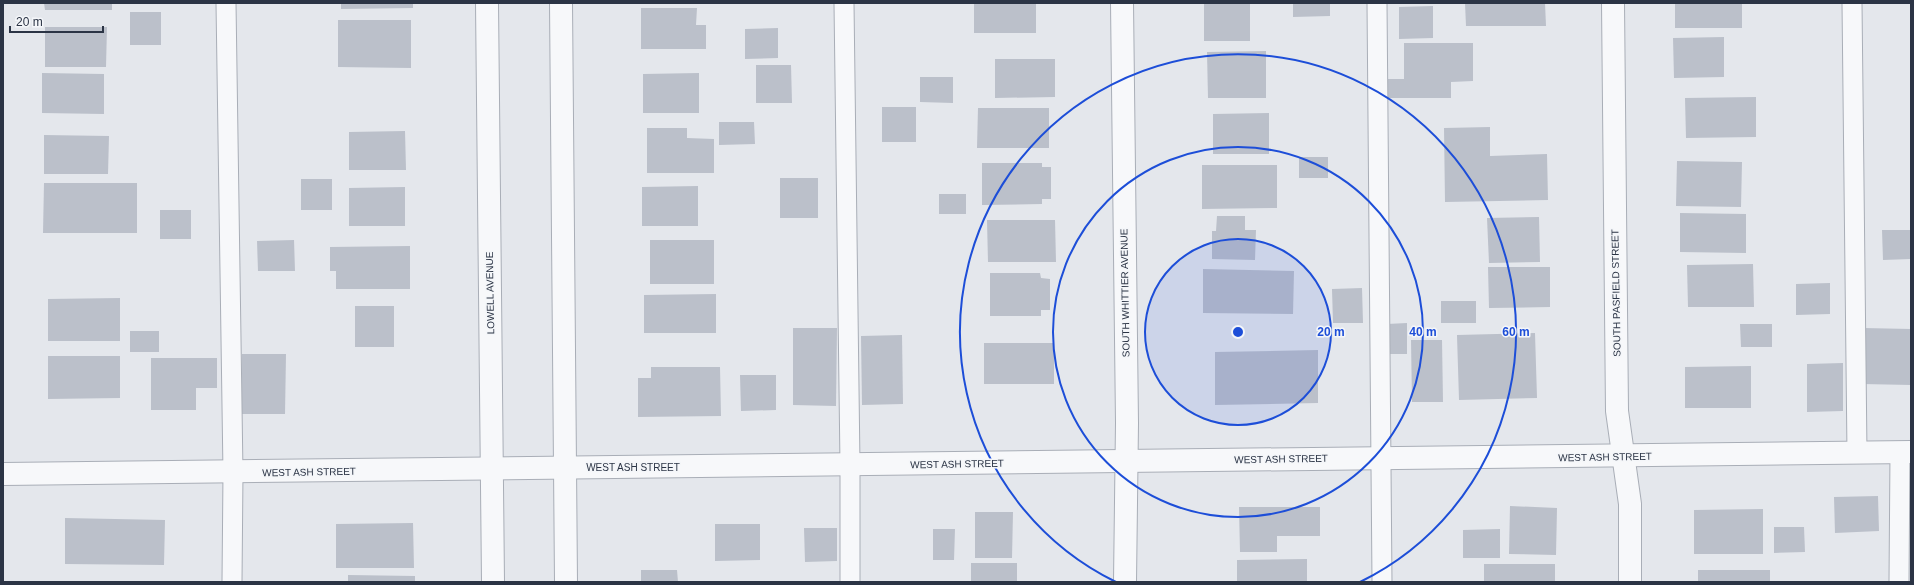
<svg xmlns="http://www.w3.org/2000/svg" width="1914" height="585" font-family="Arial,sans-serif">
<style>
.building{fill:#bbc0ca}
.lines{fill:none;stroke-linecap:round;stroke-linejoin:round}
.service-casing{stroke:#a9aeb7;stroke-width:21}
.minor-casing{stroke:#a9aeb7;stroke-width:24}
.tertiary-casing{stroke:#a9aeb7;stroke-width:24}
.service{stroke:#f7f8fa;stroke-width:19}
.minor{stroke:#f7f8fa;stroke-width:22}
.tertiary{stroke:#f7f8fa;stroke-width:22}
.ring{fill:none;stroke:#1d4ed8;stroke-width:2}
.labels{text-anchor:middle;dominant-baseline:central;stroke-width:3;stroke-linejoin:round;paint-order:stroke}
.street-label{font-size:10px;fill:#2b3445;stroke:#f4f6f9}
.centre{fill:#1d4ed8;stroke:#f4f6f9;stroke-width:2}
.ring-label{font-size:12px;text-anchor:middle;font-weight:bold;fill:#1d4ed8;stroke:#f4f6f9;stroke-width:3;stroke-linejoin:round;paint-order:stroke}
</style>
<rect width="100%" height="100%" fill="#e4e7ec"/>
<g class="building">
<path d="M 44,3 L 112,3 L 112,10 L 45,10 Z"/>
<path d="M 341,3 L 413,3 L 413,8 L 341,9 Z"/>
<rect x="974" y="3" width="62" height="30"/>
<rect x="1204" y="3" width="46" height="38"/>
<path d="M 1293,3 L 1330,3 L 1330,16 L 1293,17 Z"/>
<path d="M 1465,3 L 1545,3 L 1546,26 L 1466,26 Z"/>
<rect x="1675" y="3" width="67" height="25"/>
<path d="M 1433,6 L 1433,38 L 1399,39 L 1399,7 Z"/>
<path d="M 641,8 L 697,8 L 696,25 L 706,25 L 706,49 L 641,49 Z"/>
<rect x="130" y="12" width="31" height="33"/>
<path d="M 338,20 L 411,20 L 411,68 L 338,67 Z"/>
<path d="M 45,27 L 107,27 L 106,67 L 45,67 Z"/>
<path d="M 778,28 L 778,58 L 745,59 L 745,29 Z"/>
<path d="M 1724,37 L 1724,77 L 1674,78 L 1673,38 Z"/>
<path d="M 1404,43 L 1473,43 L 1473,81 L 1451,82 L 1451,98 L 1386,98 L 1386,79 L 1404,79 Z"/>
<path d="M 1266,51 L 1266,98 L 1208,98 L 1207,52 Z"/>
<path d="M 995,59 L 1055,59 L 1055,97 L 995,98 Z"/>
<path d="M 756,65 L 791,65 L 792,103 L 756,103 Z"/>
<path d="M 42,73 L 104,74 L 104,114 L 42,113 Z"/>
<path d="M 699,73 L 699,113 L 643,113 L 643,74 Z"/>
<path d="M 920,77 L 953,77 L 953,103 L 920,102 Z"/>
<path d="M 1756,97 L 1756,137 L 1686,138 L 1685,98 Z"/>
<rect x="882" y="107" width="34" height="35"/>
<path d="M 978,108 L 1049,108 L 1049,148 L 977,148 Z"/>
<path d="M 1269,113 L 1269,154 L 1213,154 L 1213,114 Z"/>
<path d="M 719,122 L 754,122 L 755,144 L 719,145 Z"/>
<path d="M 1490,127 L 1490,156 L 1547,154 L 1548,200 L 1445,202 L 1444,128 Z"/>
<path d="M 647,128 L 687,128 L 687,138 L 714,139 L 714,173 L 647,173 Z"/>
<path d="M 405,131 L 406,170 L 349,170 L 349,132 Z"/>
<path d="M 44,135 L 109,136 L 108,174 L 44,174 Z"/>
<rect x="1299" y="157" width="29" height="21"/>
<path d="M 1677,161 L 1742,162 L 1741,207 L 1676,206 Z"/>
<path d="M 982,163 L 1042,163 L 1042,167 L 1051,167 L 1051,199 L 1042,199 L 1042,204 L 982,205 Z"/>
<path d="M 1202,165 L 1277,165 L 1277,208 L 1202,209 Z"/>
<rect x="780" y="178" width="38" height="40"/>
<rect x="301" y="179" width="31" height="31"/>
<path d="M 44,183 L 137,183 L 137,233 L 43,233 Z"/>
<path d="M 698,186 L 698,226 L 642,226 L 642,187 Z"/>
<path d="M 405,187 L 405,226 L 349,226 L 349,188 Z"/>
<rect x="939" y="194" width="27" height="20"/>
<rect x="160" y="210" width="31" height="29"/>
<path d="M 1680,213 L 1746,214 L 1746,253 L 1680,252 Z"/>
<path d="M 1217,216 L 1245,216 L 1245,230 L 1256,230 L 1255,260 L 1212,259 L 1212,231 L 1216,231 Z"/>
<path d="M 1539,217 L 1540,262 L 1489,263 L 1487,218 Z"/>
<path d="M 987,220 L 1055,220 L 1056,262 L 988,262 Z"/>
<path d="M 1882,230 L 1911,230 L 1911,259 L 1883,260 Z"/>
<path d="M 294,240 L 295,271 L 258,271 L 257,241 Z"/>
<rect x="650" y="240" width="64" height="44"/>
<path d="M 410,246 L 410,289 L 336,289 L 336,271 L 330,271 L 330,247 Z"/>
<path d="M 1753,264 L 1754,307 L 1688,307 L 1687,265 Z"/>
<path d="M 1488,267 L 1550,267 L 1550,307 L 1489,308 Z"/>
<path d="M 1203,269 L 1294,271 L 1293,314 L 1203,313 Z"/>
<path d="M 990,273 L 1040,273 L 1041,278 L 1050,279 L 1050,310 L 1041,310 L 1041,316 L 990,316 Z"/>
<path d="M 1830,283 L 1830,314 L 1796,315 L 1796,284 Z"/>
<path d="M 1362,288 L 1363,323 L 1333,323 L 1332,289 Z"/>
<path d="M 716,294 L 716,333 L 644,333 L 644,295 Z"/>
<path d="M 120,298 L 120,341 L 48,341 L 48,299 Z"/>
<rect x="1441" y="301" width="35" height="22"/>
<rect x="355" y="306" width="39" height="41"/>
<path d="M 1407,323 L 1407,354 L 1387,354 L 1387,324 Z"/>
<path d="M 1740,324 L 1772,324 L 1772,347 L 1741,347 Z"/>
<path d="M 793,328 L 837,328 L 836,406 L 793,405 Z"/>
<path d="M 1863,328 L 1911,329 L 1911,385 L 1862,384 Z"/>
<rect x="130" y="331" width="29" height="21"/>
<path d="M 1535,333 L 1537,398 L 1459,400 L 1457,335 Z"/>
<path d="M 902,335 L 903,404 L 862,405 L 861,336 Z"/>
<path d="M 1411,340 L 1442,340 L 1443,402 L 1412,402 Z"/>
<rect x="984" y="343" width="70" height="41"/>
<path d="M 1318,350 L 1318,403 L 1215,405 L 1215,352 Z"/>
<path d="M 242,354 L 286,354 L 285,414 L 242,414 Z"/>
<path d="M 48,356 L 120,356 L 120,398 L 48,399 Z"/>
<path d="M 151,358 L 217,358 L 217,388 L 196,388 L 196,410 L 151,410 Z"/>
<path d="M 1843,363 L 1843,411 L 1807,412 L 1807,364 Z"/>
<path d="M 1751,366 L 1751,408 L 1685,408 L 1685,367 Z"/>
<path d="M 651,367 L 720,367 L 721,416 L 638,417 L 638,378 L 651,378 Z"/>
<path d="M 740,375 L 776,375 L 776,410 L 741,411 Z"/>
<path d="M 1878,496 L 1879,531 L 1835,533 L 1834,497 Z"/>
<path d="M 1510,506 L 1557,508 L 1556,555 L 1509,554 Z"/>
<path d="M 1239,507 L 1320,507 L 1320,536 L 1277,536 L 1277,552 L 1240,552 Z"/>
<path d="M 1763,509 L 1763,554 L 1694,554 L 1694,510 Z"/>
<path d="M 975,512 L 1013,512 L 1012,558 L 975,558 Z"/>
<path d="M 65,518 L 165,520 L 164,565 L 65,564 Z"/>
<path d="M 413,523 L 414,568 L 336,568 L 336,524 Z"/>
<path d="M 715,524 L 760,524 L 760,560 L 715,561 Z"/>
<path d="M 1774,527 L 1804,527 L 1805,552 L 1774,553 Z"/>
<path d="M 804,528 L 837,528 L 837,561 L 805,562 Z"/>
<path d="M 933,529 L 955,529 L 954,560 L 933,560 Z"/>
<path d="M 1500,529 L 1500,558 L 1463,558 L 1463,530 Z"/>
<path d="M 1307,559 L 1307,582 L 1237,582 L 1237,560 Z"/>
<rect x="971" y="563" width="46" height="19"/>
<rect x="1484" y="564" width="71" height="18"/>
<path d="M 641,570 L 677,570 L 678,582 L 641,582 Z"/>
<rect x="1698" y="570" width="72" height="12"/>
<path d="M 348,575 L 415,576 L 415,582 L 348,582 Z"/>
</g>
<g class="lines">
<g class="service-casing">
<g id="service">
<path d="M 226,3 L 233,473 L 232,582"/>
<path d="M 844,3 L 850,465 L 850,582"/>
<path d="M 1377,3 L 1382,582"/>
<path d="M 1852,3 L 1857,453"/>
<path d="M 1899,582 L 1900,453"/>
</g>
</g>
<g class="minor-casing">
<g id="minor">
<path d="M 487,3 L 493,582"/>
<path d="M 561,3 L 566,582"/>
<path d="M 1122,3 L 1127,423 L 1125,582"/>
<path d="M 1613,3 L 1617,411 L 1630,504 L 1630,582"/>
</g>
</g>
<g class="tertiary-casing">
<path id="tertiary" d="M 3,474 L 1911,452"/>
</g>
<use href="#service" class="service"/>
<use href="#minor" class="minor"/>
<use href="#tertiary" class="tertiary"/>
</g>
<circle cx="1238" cy="332" r="93" fill="#1d4ed8" fill-opacity=".12"/>
<g class="ring">
<circle cx="1238" cy="332" r="93"/>
<circle cx="1238" cy="332" r="185"/>
<path d="M1116 582A278 278 0 1 1 1360 582"/>
</g>
<g class="labels">
<g class="street-label">
<text transform="translate(490 293) rotate(-91)">LOWELL AVENUE</text>
<text transform="translate(1125 293) rotate(-91)">SOUTH WHITTIER AVENUE</text>
<text transform="translate(1616 293) rotate(-91)">SOUTH PASFIELD STREET</text>
<text transform="translate(1605 457) rotate(-1)">WEST ASH STREET</text>
<text transform="translate(1281 459) rotate(-1)">WEST ASH STREET</text>
<text transform="translate(957 464) rotate(-1)">WEST ASH STREET</text>
<text x="633" y="467">WEST ASH STREET</text>
<text transform="translate(309 472) rotate(-1)">WEST ASH STREET</text>
</g>
</g>
<circle cx="1238" cy="332" r="6" class="centre"/>
<g class="ring-label">
<text x="1331" y="336">20 m</text>
<text x="1423" y="336">40 m</text>
<text x="1516" y="336">60 m</text>
</g>
<rect width="1914" height="585" fill="none" stroke="#2b3445" stroke-width="8"/>
<path d="M10 26v6h93v-6" fill="none" stroke="#2b3445" stroke-width="2"/>
<text x="16" y="26" font-size="12" fill="#2b3445" stroke="#f4f6f9" stroke-width="3" paint-order="stroke">20 m</text>
</svg>
